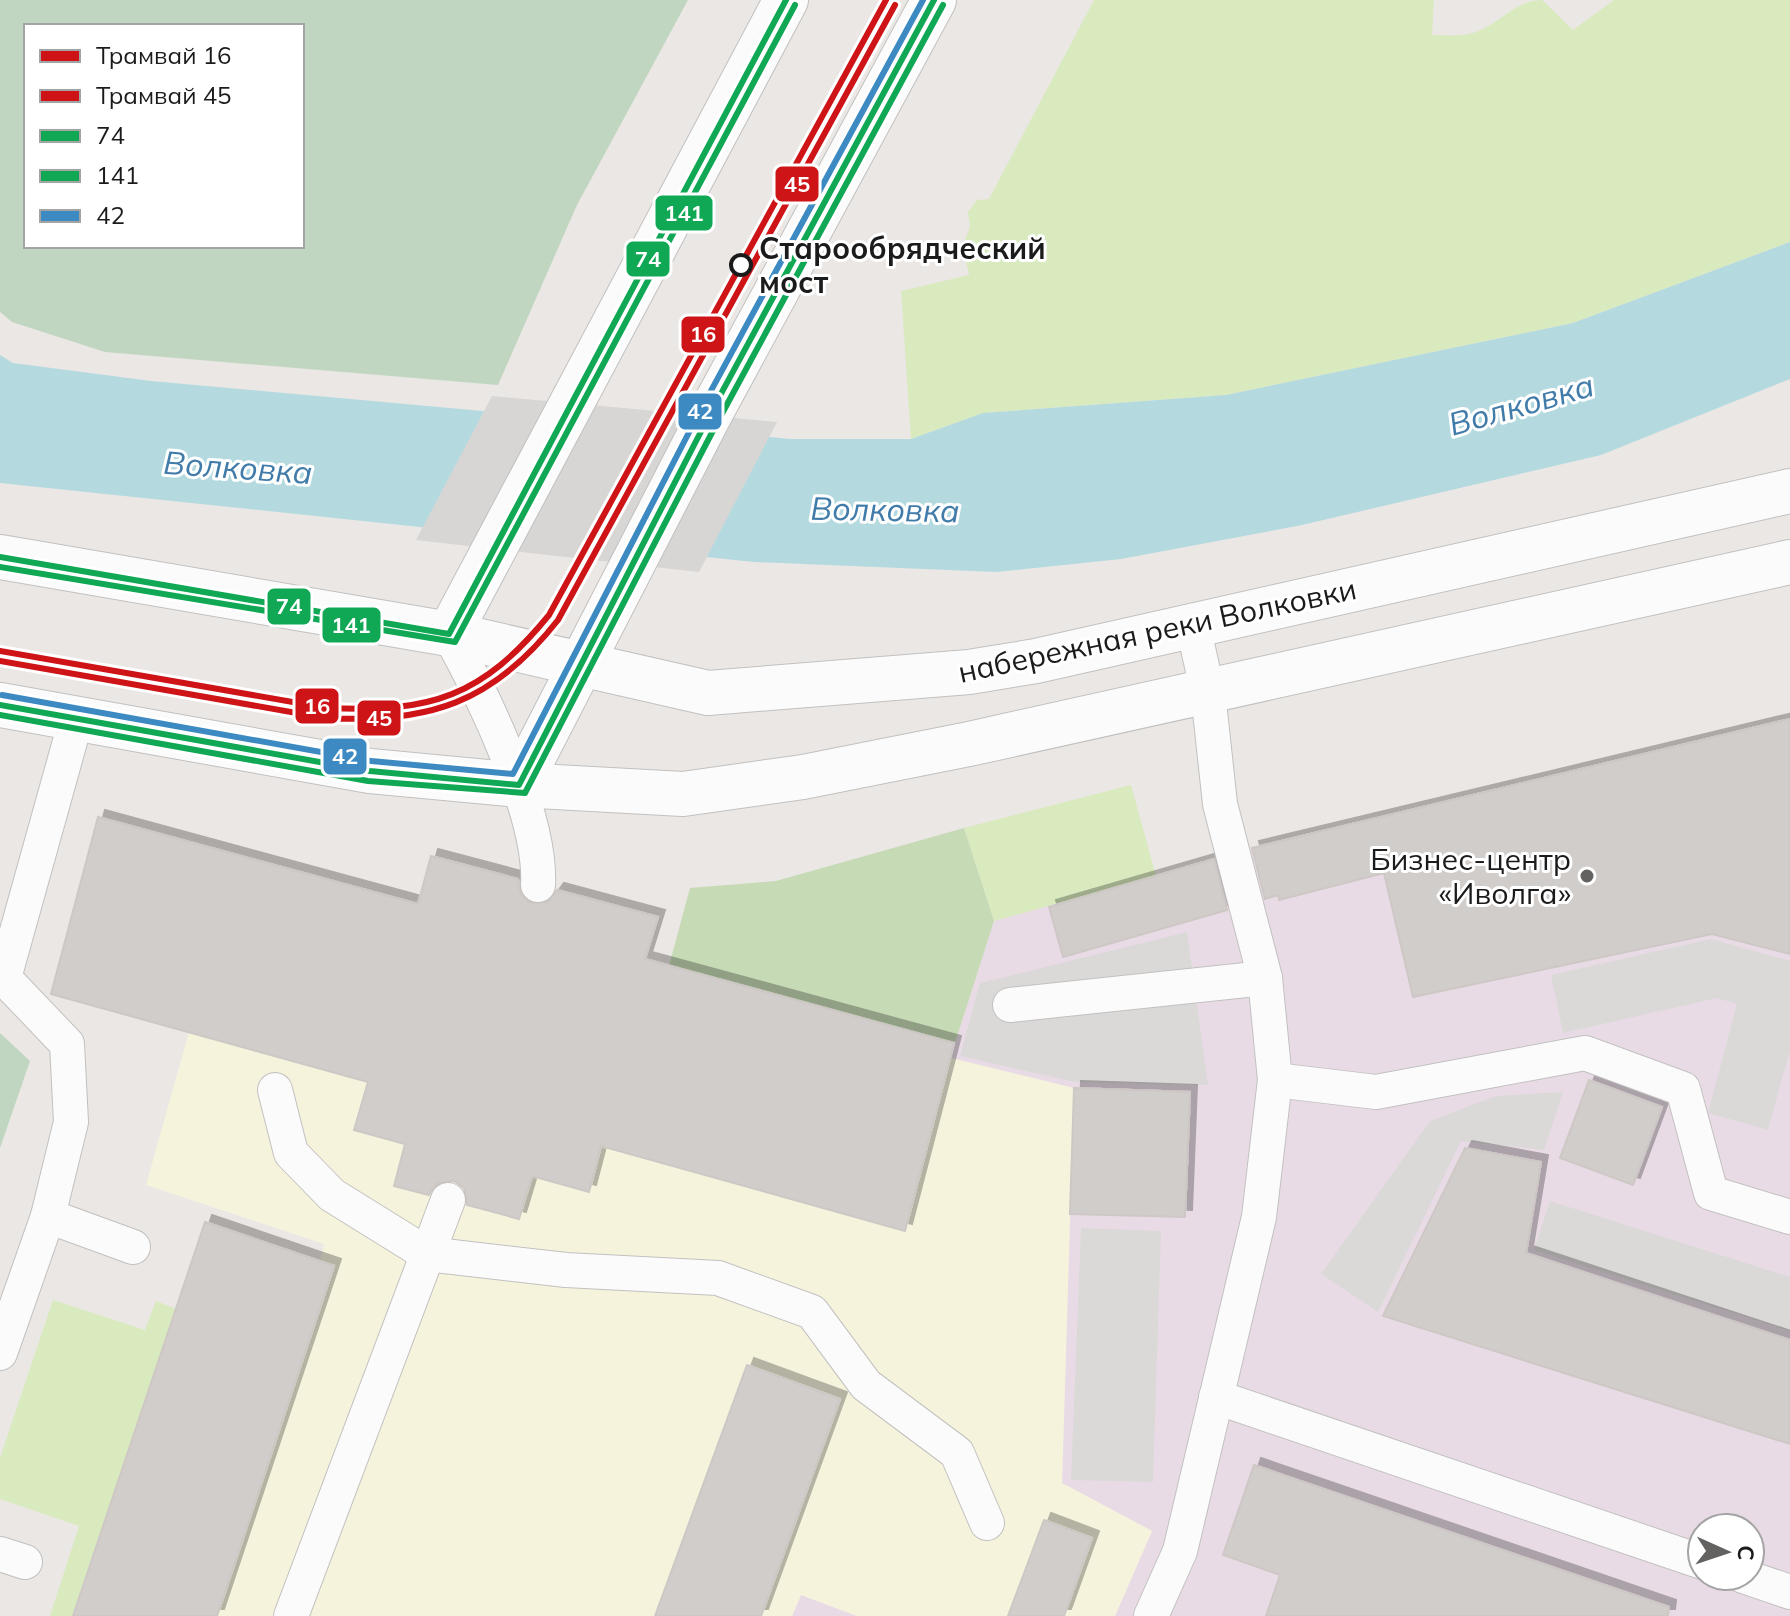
<svg xmlns="http://www.w3.org/2000/svg" width="1790" height="1616" font-family="Mulish,sans-serif">
<style>
.industrial{fill:#e9dbe5;fill-rule:evenodd}
.education{fill:#f6f3dd}
.grass{fill:#d9eabf}
.forest{fill:#c6dab6}
.cemetery{fill:#c1d6c0;fill-rule:evenodd}
.parking{fill:#dad9d7}
.water{fill:#b4dae0}
.pier{fill:#d7d6d5}
.building{fill:#d1cdca;stroke:#cdc8c5;stroke-width:2;filter:url(#shadow)}
.lines{fill:none;stroke-linecap:round;stroke-linejoin:round}
.service-casing{stroke:#c2c1c0;stroke-width:36}
.minor-casing{stroke:#c2c1c0;stroke-width:46}
.tertiary-casing{stroke:#c2c1c0;stroke-width:46}
.service{stroke:#fcfbfb;stroke-width:34}
.minor{stroke:#fcfbfb;stroke-width:44}
.tertiary{stroke:#fcfbfb;stroke-width:44}
.bus-1-casing{stroke:#fff;stroke-width:12}
.bus-2-casing{stroke:#fff;stroke-width:12}
.bus-3-casing{stroke:#fff;stroke-width:12}
.bus-1{stroke:#10a855;stroke-width:6}
.bus-2{stroke:#10a855;stroke-width:6}
.bus-3{stroke:#3d8ac2;stroke-width:6}
.tram-1-casing{stroke:#fff;stroke-width:12}
.tram-2-casing{stroke:#fff;stroke-width:12}
.tram-1{stroke:#ce1417;stroke-width:6}
.tram-2{stroke:#ce1417;stroke-width:6}
.stop-dot{fill:#fff;stroke:#1b1b1b;stroke-width:4}
.poi-dot{fill:#636261;stroke:#fff;stroke-width:3}
.labels{text-anchor:middle;dominant-baseline:central;stroke-width:6;stroke-linejoin:round;paint-order:stroke}
.stop-label{font-size:30px;font-weight:bold;fill:#1b1b1b;stroke:#fff;text-anchor:start}
.street-label{font-size:30px;fill:#1b1b1b;stroke:#fff}
.poi-label{font-size:30px;fill:#1b1b1b;stroke:#fff;text-anchor:end}
.water-label{font-size:32px;font-style:italic;fill:#407ba9;stroke:#fff}
.line-badge{stroke:#fff;stroke-width:3}
.badge-label{font-size:22px;text-anchor:middle;font-weight:bold;fill:#fff}
</style>
<defs>
<filter id="shadow"><feDropShadow dx="7" dy="-7" stdDeviation="0" flood-color="#0004"/></filter>
</defs>
<rect width="100%" height="100%" fill="#eae7e4"/>
<g class="industrial">
<path d="M 1790,719 L 1790,1616 L 1115,1616 L 1152,1531 L 1062,1483 L 1070,1214 L 950,1058 L 994,921 L 1372,818 ZM 1702,1528 L 1750,1528 L 1750,1576 L 1702,1576 Z"/>
<path d="M 801,1595 L 857,1616 L 792,1616 Z"/>
</g>
<path class="education" d="M 98,817 L 417,904 L 431,856 L 658,917 L 646,960 L 955,1043 L 951,1058 L 1074,1088 L 1062,1483 L 1152,1531 L 1115,1616 L 857,1616 L 801,1595 L 792,1616 L 217,1616 L 334,1266 L 320,1261 L 324,1244 L 146,1185 L 189,1032 L 51,994 Z"/>
<g class="grass">
<path d="M 1094,0 L 1434,0 L 1432,35 C 1446,35 1463,37 1476,32 C 1501,23 1515,0 1542,0 L 1573,30 L 1614,0 L 1790,0 L 1790,242 L 1573,323 L 1226,395 L 983,413 L 911,439 L 901,291 L 969,275 L 963,245 L 970,227 L 968,212 L 977,200 L 989,199 Z"/>
<path d="M 1131,785 L 1156,876 L 994,921 L 964,828 Z"/>
<path d="M 53,1300 L 145,1330 L 156,1301 L 176,1309 L 73,1616 L 50,1616 L 79,1526 L 0,1499 L 0,1458 Z"/>
</g>
<path class="forest" d="M 964,828 L 994,921 L 955,1043 L 669,966 L 690,888 L 776,881 Z"/>
<g class="cemetery">
<path d="M 0,0 L 688,0 L 577,205 L 498,385 L 105,352 L 12,322 L 0,312 ZM 26,26 L 302,26 L 302,246 L 26,246 Z"/>
<path d="M 0,1033 L 30,1061 L 0,1148 Z"/>
</g>
<g class="parking">
<path d="M 1187,932 L 1208,1085 L 1074,1082 L 960,1056 L 980,983 Z"/>
<path d="M 1711,939 L 1790,961 L 1790,1050 L 1768,1130 L 1708,1113 L 1737,1004 L 1717,998 L 1563,1033 L 1551,975 Z"/>
<path d="M 1563,1092 L 1544,1150 L 1461,1141 L 1378,1312 L 1321,1274 L 1430,1121 L 1496,1096 Z"/>
<path d="M 1550,1201 L 1790,1277 L 1790,1331 L 1534,1250 Z"/>
<path d="M 1081,1228 L 1161,1231 L 1153,1482 L 1071,1480 Z"/>
</g>
<path class="water" d="M 1790,242 L 1790,379 L 1601,455 L 1302,525 L 1121,559 L 996,572 L 754,562 L 0,483 L 0,355 L 13,363 L 151,381 L 791,439 L 911,439 L 983,413 L 1226,395 L 1573,323 Z"/>
<path class="pier" d="M 492,396 L 777,422 L 699,572 L 416,540 Z"/>
<g class="building">
<path d="M 1790,719 L 1790,954 L 1712,934 L 1413,997 L 1384,873 L 1279,900 L 1278,895 L 1265,899 L 1252,848 Z"/>
<path d="M 98,817 L 418,904 L 431,856 L 518,879 L 521,895 L 530,903 L 548,902 L 557,890 L 658,917 L 645,959 L 954,1043 L 905,1231 L 601,1146 L 589,1192 L 532,1176 L 519,1219 L 467,1205 L 464,1188 L 454,1181 L 436,1184 L 429,1195 L 394,1186 L 405,1144 L 354,1130 L 368,1082 L 51,994 Z"/>
<path d="M 1214,859 L 1227,910 L 1063,957 L 1049,907 Z"/>
<path d="M 1589,1080 L 1662,1107 L 1633,1185 L 1560,1158 Z"/>
<path d="M 1074,1088 L 1190,1092 L 1185,1217 L 1070,1214 Z"/>
<path d="M 1465,1148 L 1541,1162 L 1526,1253 L 1790,1340 L 1790,1444 L 1383,1316 Z"/>
<path d="M 205,1222 L 334,1266 L 217,1616 L 73,1616 Z"/>
<path d="M 747,1365 L 840,1399 L 761,1616 L 655,1616 Z"/>
<path d="M 1254,1465 L 1669,1607 L 1668,1616 L 1266,1616 L 1280,1575 L 1223,1555 Z"/>
<path d="M 1044,1520 L 1092,1538 L 1064,1616 L 1008,1616 Z"/>
</g>
<g class="lines">
<g class="service-casing">
<g id="service">
<path d="M 449,634 C 483,695 542,816 538,885"/>
<path d="M 1010,1005 L 1265,978"/>
<path d="M 1275,1080 L 1376,1092 L 1585,1053 L 1683,1089 L 1711,1193 L 1790,1217"/>
<path d="M 275,1090 L 291,1153 L 332,1195 L 427,1254 L 566,1270 L 718,1278 L 812,1312 L 866,1385 L 957,1453 L 987,1523"/>
<path d="M 48,1216 L 133,1247"/>
<path d="M 0,1353 L 48,1216 L 71,1122 L 67,1044 L 4,978 L 76,720"/>
<path d="M 1216,1397 L 1702,1562"/>
<path d="M 0,1554 L 25,1562"/>
<path d="M 1743,1576 L 1790,1592"/>
<path d="M 291,1616 L 448,1200"/>
<path d="M 1151,1616 L 1180,1551 L 1259,1217 L 1275,1080 L 1265,978 L 1220,804 L 1208,693 L 1193,626"/>
</g>
</g>
<g class="minor-casing">
<g id="minor">
<path d="M 449,634 L 786,0"/>
<path d="M 519,785 L 709,416 L 934,0"/>
</g>
</g>
<g class="tertiary-casing">
<g id="tertiary">
<path d="M 0,557 L 449,634 L 708,693 L 969,672 L 1036,661 L 1790,491"/>
<path d="M 0,705 L 370,771 L 519,785 L 683,794 L 803,777 L 969,744 L 1790,562"/>
</g>
</g>
<use href="#service" class="service"/>
<use href="#minor" class="minor"/>
<use href="#tertiary" class="tertiary"/>
<g class="bus-1-casing">
<g id="bus-1">
<path d="M 0,557 L 449,634 L 786,0"/>
<path d="M 0,705 L 370,771 L 519,785 L 709,416 L 934,0"/>
</g>
</g>
<g class="bus-2-casing">
<g id="bus-2">
<path d="M 0,567 L 455,642 L 795,5"/>
<path d="M 0,715 L 368,781 L 525,793 L 718,421 L 943,5"/>
</g>
</g>
<g class="bus-3-casing">
<path id="bus-3" d="M 2,695 L 371,761 L 513,774 L 700,411 L 923,0"/>
</g>
<use href="#bus-1" class="bus-1"/>
<use href="#bus-2" class="bus-2"/>
<use href="#bus-3" class="bus-3"/>
<g class="tram-1-casing">
<path id="tram-1" d="M 0,651 L 327,708 C 431,713 482,697 549,615 L 886,0"/>
</g>
<g class="tram-2-casing">
<path id="tram-2" d="M 0,661 L 325,718 C 428,724 493,703 558,620 L 895,5"/>
</g>
<use href="#tram-1" class="tram-1"/>
<use href="#tram-2" class="tram-2"/>
</g>
<circle class="stop-dot" cx="741" cy="265" r="10"/>
<circle class="poi-dot" cx="1587" cy="876" r="8"/>
<g class="labels">
<g class="stop-label">
<text x="759" y="248">Старообрядческий<tspan x="759" dy="34">мост</tspan></text>
</g>
<g class="street-label">
<text transform="translate(1157 630) rotate(-12)">набережная реки Волковки</text>
</g>
<g class="poi-label">
<text x="1571" y="859">Бизнес-центр<tspan x="1571" dy="34">«Иволга»</tspan></text>
</g>
<g class="water-label">
<text transform="translate(1521 404) rotate(-16)">Волковка</text>
<text transform="translate(238 467) rotate(4)">Волковка</text>
<text transform="translate(885 509) rotate(1)">Волковка</text>
</g>
</g>
<g class="line-badge">
<rect x="774" y="165" width="46" height="38" rx="8" fill="#ce1417"/>
<rect x="654" y="194" width="60" height="38" rx="8" fill="#10a855"/>
<rect x="625" y="240" width="46" height="38" rx="8" fill="#10a855"/>
<rect x="680" y="315" width="46" height="39" rx="8" fill="#ce1417"/>
<rect x="677" y="392" width="46" height="39" rx="8" fill="#3d8ac2"/>
<rect x="266" y="587" width="46" height="39" rx="8" fill="#10a855"/>
<rect x="321" y="606" width="61" height="38" rx="8" fill="#10a855"/>
<rect x="294" y="687" width="46" height="38" rx="8" fill="#ce1417"/>
<rect x="356" y="699" width="46" height="38" rx="8" fill="#ce1417"/>
<rect x="322" y="737" width="46" height="39" rx="8" fill="#3d8ac2"/>
</g>
<g class="badge-label">
<text x="797" y="192">45</text>
<text x="684" y="221">141</text>
<text x="648" y="267">74</text>
<text x="703" y="342">16</text>
<text x="700" y="419">42</text>
<text x="289" y="614">74</text>
<text x="351" y="633">141</text>
<text x="317" y="714">16</text>
<text x="379" y="726">45</text>
<text x="345" y="764">42</text>
</g>
<rect x="24" y="24" width="280" height="224" fill="#ffffff" stroke="#a4a4a4" stroke-width="2"/>
<rect x="40" y="50" width="40" height="12" fill="#ce1417" stroke="#a4a4a4" stroke-width="2"/>
<text x="96" y="64" font-size="24" fill="#1b1b1b">Трамвай 16</text>
<rect x="40" y="90" width="40" height="12" fill="#ce1417" stroke="#a4a4a4" stroke-width="2"/>
<text x="96" y="104" font-size="24" fill="#1b1b1b">Трамвай 45</text>
<rect x="40" y="130" width="40" height="12" fill="#10a855" stroke="#a4a4a4" stroke-width="2"/>
<text x="96" y="144" font-size="24" fill="#1b1b1b">74</text>
<rect x="40" y="170" width="40" height="12" fill="#10a855" stroke="#a4a4a4" stroke-width="2"/>
<text x="96" y="184" font-size="24" fill="#1b1b1b">141</text>
<rect x="40" y="210" width="40" height="12" fill="#3d8ac2" stroke="#a4a4a4" stroke-width="2"/>
<text x="96" y="224" font-size="24" fill="#1b1b1b">42</text>
<g transform="translate(1726 1552) rotate(93)"><circle r="38" fill="#ffffff" stroke="#a4a4a4" stroke-width="2"/>
<path d="M0-6L14 30L0 20L-14 30Z" fill="#636261"/>
<text y="-12" font-size="22" font-weight="bold" text-anchor="middle" fill="#1b1b1b">С</text>
</g>
</svg>
